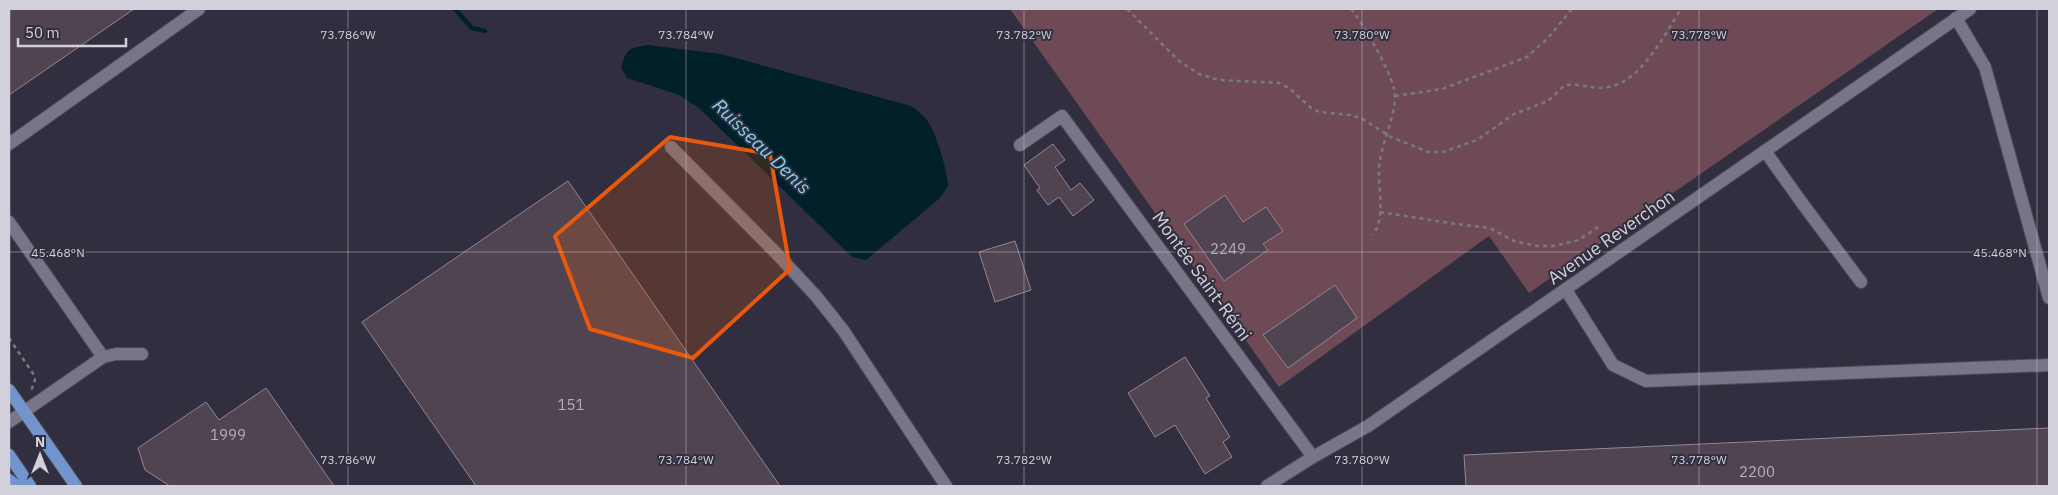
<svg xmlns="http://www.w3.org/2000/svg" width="2058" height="495" font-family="'IBM Plex Sans',sans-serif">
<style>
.green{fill:#6d4a55}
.water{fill:#022029}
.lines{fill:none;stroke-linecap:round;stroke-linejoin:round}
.stream{stroke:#022029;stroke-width:4.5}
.building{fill:#504451;stroke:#958696}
.minor-casing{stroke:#4d4b58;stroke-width:14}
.major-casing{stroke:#4d4b58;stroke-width:14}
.path{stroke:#797885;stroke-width:2.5;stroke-dasharray:4 4;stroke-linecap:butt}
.minor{stroke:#777587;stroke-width:12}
.major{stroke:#7295cd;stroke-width:12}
.marked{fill:#e8590c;fill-opacity:0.2;stroke:#e8590c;stroke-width:4;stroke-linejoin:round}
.ticks{fill:none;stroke:#d2d1db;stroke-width:1;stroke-opacity:0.45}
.labels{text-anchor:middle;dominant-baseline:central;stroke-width:4;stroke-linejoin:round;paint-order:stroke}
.number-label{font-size:15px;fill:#b2aeb8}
.street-label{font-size:18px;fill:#d2d1db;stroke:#312f3f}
.water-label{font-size:19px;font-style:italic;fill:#7cd4f2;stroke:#312f3f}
.ticks-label{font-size:12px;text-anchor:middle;fill:#d2d1db;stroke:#312f3f;stroke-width:4;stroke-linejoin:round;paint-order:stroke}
</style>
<rect width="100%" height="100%" fill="#312f3f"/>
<path class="green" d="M 1010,9 L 1938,9 L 1529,293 L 1489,236 L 1279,387 Z"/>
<path class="water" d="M 648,45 L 721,54 L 911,106 C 918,111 926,117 930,125 C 938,139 947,170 948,186 L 940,198 L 866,260 L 852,257 L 699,108 L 679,95 L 627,78 L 621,67 C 627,48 629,48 648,45 Z"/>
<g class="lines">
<path class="stream" d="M 455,9 L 472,28 L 485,31"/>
</g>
<g class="building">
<path d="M 9,9 L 134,9 L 9,95 Z"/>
<path d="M 1053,144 L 1065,160 L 1055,167 L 1071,190 L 1080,183 L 1094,200 L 1073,216 L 1059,197 L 1048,205 L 1037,190 L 1040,188 L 1024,165 Z"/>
<path d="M 568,181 L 780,486 L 476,486 L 362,322 Z"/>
<path d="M 1225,195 L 1243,222 L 1266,207 L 1283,231 L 1263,244 L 1268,250 L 1224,281 L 1184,224 Z"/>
<path d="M 1015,241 L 1031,290 L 995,302 L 979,252 Z"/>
<path d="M 1335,285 L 1357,318 L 1288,368 L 1263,335 Z"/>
<path d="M 1185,357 L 1210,396 L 1206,398 L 1230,437 L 1223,442 L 1232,457 L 1205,474 L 1175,425 L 1155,437 L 1128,393 Z"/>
<path d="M 266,388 L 334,486 L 170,486 L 145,470 L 138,448 L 206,402 L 219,420 Z"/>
<path d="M 2049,428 L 2049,486 L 1466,486 L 1464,455 Z"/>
</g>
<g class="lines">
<g class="minor-casing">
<g id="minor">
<path d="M 1956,18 L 1985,67 L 2049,298"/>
<path d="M 9,144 L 199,9"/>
<path d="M 1020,145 L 1062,116 L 1313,457"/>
<path d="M 671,147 L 776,253 L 816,296 L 843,330 L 946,486"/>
<path d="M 1765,151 L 1802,203 L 1861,282"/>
<path d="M 9,222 L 103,357"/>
<path d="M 1566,290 L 1613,365 L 1646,381 L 2049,365"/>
<path d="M 9,422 L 103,357 L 116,354 L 142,354"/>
<path d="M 1267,486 L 1313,457 L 1368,426 L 1970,9"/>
</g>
</g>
<g class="major-casing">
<g id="major">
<path d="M 9,390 L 76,486"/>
<path d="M 9,455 L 30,486"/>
<path d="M 9,480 L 17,486"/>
</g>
</g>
<g class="path">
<path d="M 1127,9 L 1179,61 L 1199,74 L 1219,80 L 1279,83 L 1289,88 L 1311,108 L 1319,112 L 1350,115 L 1361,118 L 1391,137 L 1428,152 L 1443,152 L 1477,140 L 1514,114 L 1548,101 L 1565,85 C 1580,83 1594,90 1608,87 C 1640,83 1665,34 1681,9"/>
<path d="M 1351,9 C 1363,23 1396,79 1395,97 C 1394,121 1381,144 1379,168 C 1378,190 1386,216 1373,235"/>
<path d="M 1395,96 L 1442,89 L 1527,57 L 1548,38 L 1572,9"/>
<path d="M 1380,212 L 1456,224 L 1490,228 L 1514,241 L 1537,246 L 1554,246 L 1579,240 L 1601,225"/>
<path d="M 9,338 L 34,375 L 35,380 L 31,391"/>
</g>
<use href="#minor" class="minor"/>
<use href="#major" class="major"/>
</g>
<path class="marked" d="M 670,137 L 770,154 L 790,269 L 693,358 L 590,329 L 555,236 Z"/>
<path class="ticks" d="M 10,9 L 10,486M 348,9 L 348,486M 686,9 L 686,486M 1024,9 L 1024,486M 1362,9 L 1362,486M 1699,9 L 1699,486M 2037,9 L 2037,486M 9,252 L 2049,252"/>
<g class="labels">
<g class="number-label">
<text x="1228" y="248">2249</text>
<text x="571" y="404">151</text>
<text x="228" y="434">1999</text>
<text x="1757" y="471">2200</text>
</g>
<g class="street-label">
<text transform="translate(1611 237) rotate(-35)">Avenue Reverchon</text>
<text transform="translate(1202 276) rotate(54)">Montée Saint-Rémi</text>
</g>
<g class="water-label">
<text transform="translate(762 146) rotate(44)">Ruisseau Denis</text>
</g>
</g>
<g class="ticks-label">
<text x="348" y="39">73.786°W</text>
<text x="686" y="39">73.784°W</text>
<text x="1024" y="39">73.782°W</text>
<text x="1362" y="39">73.780°W</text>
<text x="1699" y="39">73.778°W</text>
<text x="58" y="257">45.468°N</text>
<text x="2000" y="257">45.468°N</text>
<text x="348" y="464">73.786°W</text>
<text x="686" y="464">73.784°W</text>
<text x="1024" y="464">73.782°W</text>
<text x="1362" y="464">73.780°W</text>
<text x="1699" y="464">73.778°W</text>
</g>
<rect width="2058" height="495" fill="none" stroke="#d2d1db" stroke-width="20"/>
<g transform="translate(40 455)" stroke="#312f3f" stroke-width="4" paint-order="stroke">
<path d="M0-4L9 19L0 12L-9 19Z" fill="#d2d1db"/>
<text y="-8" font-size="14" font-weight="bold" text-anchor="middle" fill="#d2d1db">N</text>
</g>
<path d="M18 38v8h108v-8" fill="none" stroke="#d2d1db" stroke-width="2.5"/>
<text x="25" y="38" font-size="15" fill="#d2d1db" stroke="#312f3f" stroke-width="4" paint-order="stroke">50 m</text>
</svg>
